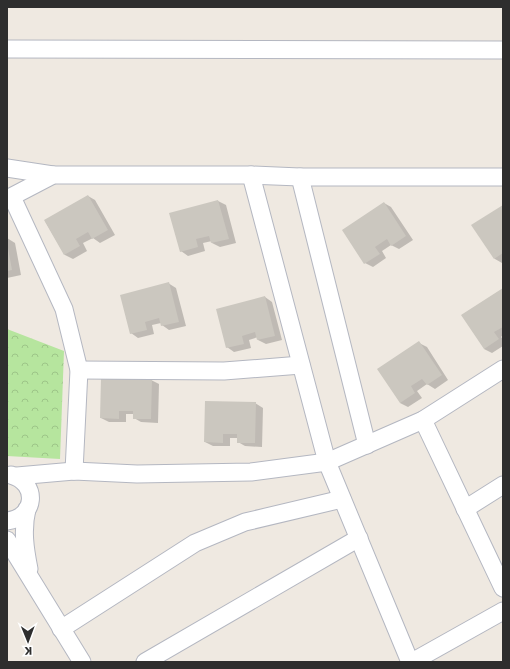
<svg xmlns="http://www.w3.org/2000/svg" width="510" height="669" font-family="Poppins,sans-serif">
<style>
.park{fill:url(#park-crowns)}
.shadow{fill:#0003}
.building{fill:#cbc7bf}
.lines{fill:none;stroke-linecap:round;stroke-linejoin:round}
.minor-casing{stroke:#b4b7c1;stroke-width:19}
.minor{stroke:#fff;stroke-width:17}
</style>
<defs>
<pattern id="park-crowns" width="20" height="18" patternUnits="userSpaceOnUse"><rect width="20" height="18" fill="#b6e59e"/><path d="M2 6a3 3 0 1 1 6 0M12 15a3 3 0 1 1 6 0" fill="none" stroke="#9dc588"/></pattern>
</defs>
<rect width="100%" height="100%" fill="#efe9e1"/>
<path class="park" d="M 7,329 L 64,351 L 60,459 L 7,456 Z"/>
<g class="shadow">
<path d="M 88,196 L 95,200 L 115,235 L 100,243 L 93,238 L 83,243 L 87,251 L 73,259 L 65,255 L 45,221 Z"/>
<path d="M 218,201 L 226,205 L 236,243 L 220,247 L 212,243 L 212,241 L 203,243 L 205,251 L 188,256 L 181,251 Z"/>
<path d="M 384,203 L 391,207 L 413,240 L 399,249 L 391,245 L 382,251 L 386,258 L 373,267 L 365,263 Z"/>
<path d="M 503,206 L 503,262 L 502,263 L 495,259 L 473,226 Z"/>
<path d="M 7,238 L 15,243 L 21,275 L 7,278 Z"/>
<path d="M 168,283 L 176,288 L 186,326 L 169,330 L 162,325 L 161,323 L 152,325 L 154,334 L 138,338 L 131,333 Z"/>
<path d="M 503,289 L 503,335 L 501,337 L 503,339 L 503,346 L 492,353 L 484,349 Z"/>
<path d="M 265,297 L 272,302 L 282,340 L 266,344 L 258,340 L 258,337 L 249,340 L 251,348 L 234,352 L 227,347 Z"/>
<path d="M 419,343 L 427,347 L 448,380 L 435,389 L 427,384 L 417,391 L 422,398 L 408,407 L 400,403 Z"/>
<path d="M 151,380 L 159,384 L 158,423 L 141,422 L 134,418 L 134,414 L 126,414 L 126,422 L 109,422 L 101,418 Z"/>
<path d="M 255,403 L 263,408 L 262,447 L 245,446 L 238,442 L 238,438 L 230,438 L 230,446 L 213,446 L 205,442 Z"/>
</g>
<g class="building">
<path d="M 88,195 L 108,230 L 92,239 L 88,232 L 76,239 L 80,246 L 64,255 L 44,220 Z"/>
<path d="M 218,200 L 229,239 L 211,243 L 209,236 L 196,239 L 198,247 L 180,252 L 169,213 Z"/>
<path d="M 384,202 L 406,236 L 391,246 L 387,239 L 375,247 L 380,254 L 364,264 L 342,230 Z"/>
<path d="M 503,205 L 503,253 L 494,259 L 471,225 Z"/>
<path d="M 8,248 L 12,270 L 7,271 L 7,249 Z"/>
<path d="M 169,282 L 179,322 L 161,326 L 159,318 L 145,322 L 147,330 L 130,334 L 120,295 Z"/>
<path d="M 503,288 L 503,327 L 494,332 L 499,339 L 484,349 L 461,315 Z"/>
<path d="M 265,296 L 275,336 L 257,340 L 255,332 L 242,336 L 244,344 L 226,348 L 216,309 Z"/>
<path d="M 419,341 L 442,375 L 427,385 L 422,379 L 411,386 L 415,393 L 400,403 L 377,369 Z"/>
<path d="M 101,378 L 152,379 L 151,419 L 133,419 L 133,411 L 119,411 L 119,419 L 100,418 Z"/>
<path d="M 205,401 L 256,402 L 255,443 L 237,443 L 237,434 L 223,434 L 223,443 L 204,442 Z"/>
</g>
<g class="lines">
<g class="minor-casing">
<g id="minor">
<path d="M 7,49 L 503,50"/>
<path d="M 7,168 L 53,175"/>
<path d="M 251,175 L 327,462 L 410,662"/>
<path d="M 300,177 L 367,445"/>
<path d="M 12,197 L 64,309 L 79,370 L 74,471"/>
<path d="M 7,199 L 53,175 L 251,175 L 300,177 L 503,177"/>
<path d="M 79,370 L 224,371 L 301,365"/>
<path d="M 423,420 L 503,588"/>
<path d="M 17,476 L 74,471 L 137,474 L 251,472 L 327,462 L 423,420 L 503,369"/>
<path d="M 27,509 C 22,530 25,549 29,569"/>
<path d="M 465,509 L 503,485"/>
<path d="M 7,521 C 36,518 39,483 11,475"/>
<path d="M 7,540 L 82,662"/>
<path d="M 61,629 L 195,543 L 245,522 L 342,499"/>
<path d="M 145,662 L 359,538"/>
<path d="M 412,662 L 503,611"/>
</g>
</g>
<use href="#minor" class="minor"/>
</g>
<rect width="510" height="669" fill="none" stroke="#2e2e2e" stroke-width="16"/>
<g transform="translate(28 641) rotate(179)" stroke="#ffffff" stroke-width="3" paint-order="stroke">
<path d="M0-3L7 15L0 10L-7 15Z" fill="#2e2e2e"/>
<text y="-6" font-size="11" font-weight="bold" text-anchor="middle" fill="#2e2e2e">K</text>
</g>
</svg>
